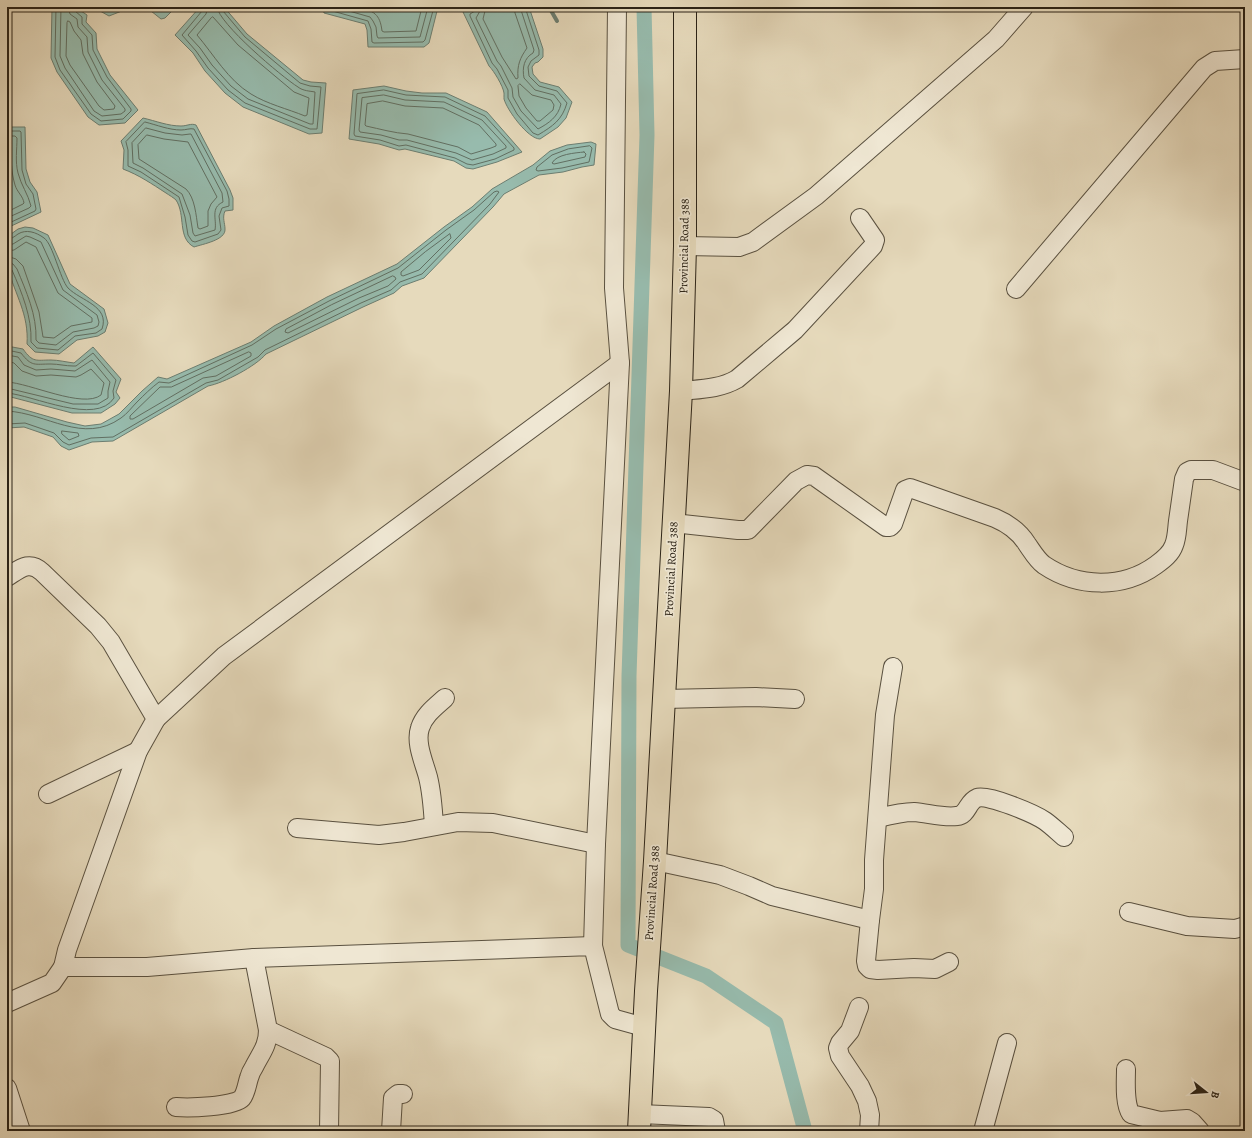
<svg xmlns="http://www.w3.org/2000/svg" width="1252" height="1138" font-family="Alegreya,serif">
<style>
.water{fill:#97bbad;stroke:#6c7e71}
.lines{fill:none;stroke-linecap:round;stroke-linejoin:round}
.shore{stroke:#616f62;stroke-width:1}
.stream{stroke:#6c7e71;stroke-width:4}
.canal{stroke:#97bbad;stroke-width:15}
.minor-casing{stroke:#5a5140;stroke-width:20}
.major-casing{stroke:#2b2317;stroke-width:24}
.minor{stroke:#efe7d3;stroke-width:18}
.major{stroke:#e6dabc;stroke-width:22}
.labels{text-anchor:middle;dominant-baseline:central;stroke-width:3.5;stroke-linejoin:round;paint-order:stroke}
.street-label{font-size:12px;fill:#2b2317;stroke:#efe7d3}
</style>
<rect width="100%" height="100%" fill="#e6dabc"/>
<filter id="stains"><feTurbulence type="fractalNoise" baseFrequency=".005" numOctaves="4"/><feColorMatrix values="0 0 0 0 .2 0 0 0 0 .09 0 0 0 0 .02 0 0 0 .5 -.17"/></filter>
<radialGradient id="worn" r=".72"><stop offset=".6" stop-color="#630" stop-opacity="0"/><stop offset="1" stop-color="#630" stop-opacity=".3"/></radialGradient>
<g class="water">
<path d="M 52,7 L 75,7 L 87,15 L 86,22 L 96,33 L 97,49 L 110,75 L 138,110 L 125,123 L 99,125 L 88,117 L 57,72 L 51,58 Z"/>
<path d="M 93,7 L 132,7 L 109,16 Z"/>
<path d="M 146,7 L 176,7 L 165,18 L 161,19 Z"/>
<path d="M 200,7 L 224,7 L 247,34 L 303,80 L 311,82 L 326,83 L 322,133 L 309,134 L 243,107 L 225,93 L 205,71 L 193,53 L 175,35 Z"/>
<path d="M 324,7 L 438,7 L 429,43 L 424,47 L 368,47 L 367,30 L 365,24 L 324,13 L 323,9 Z"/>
<path d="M 474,7 L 529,7 L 543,49 L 543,57 L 538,62 L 535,63 L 532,67 L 533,74 L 540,82 L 559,87 L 572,102 L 566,118 L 558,127 L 540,139 C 528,139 507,110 504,99 C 504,98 504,94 504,93 C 503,86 494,71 489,66 L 463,12 Z"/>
<path d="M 384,86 L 406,91 L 422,93 L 446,93 L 487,112 L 522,152 L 497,162 L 473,169 L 466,168 L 454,161 L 405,149 L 399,150 L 379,144 L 349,139 L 353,90 Z"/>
<path d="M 143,118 C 156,121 168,126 181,126 C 187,126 191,123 196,125 L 230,190 L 233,198 L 233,210 L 225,211 C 222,218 225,223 225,229 C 226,240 203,244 194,247 C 177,238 186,215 176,200 C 174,198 169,195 166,193 C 152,184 139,175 123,169 L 124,150 L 121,141 Z"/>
<path d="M 7,127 L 25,127 L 26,169 L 30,182 L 37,192 L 41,212 L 7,228 Z"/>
<path d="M 591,142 L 596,144 L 594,165 L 582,167 L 563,172 L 539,175 L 504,194 L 493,207 L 424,278 L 402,286 L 394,293 L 363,307 L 266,354 C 256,366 224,383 208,386 L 113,441 L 92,442 L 69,450 L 61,446 L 53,437 L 24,427 L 7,428 L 7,407 L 15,407 L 67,422 L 85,426 L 101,424 L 119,414 L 142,391 L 158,377 L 167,379 L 251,342 L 274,326 L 327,297 L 397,264 L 444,227 L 472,207 L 492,189 L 533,165 L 550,151 L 567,145 Z"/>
<path d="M 25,227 L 33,228 L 48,235 L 70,284 L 104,309 L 108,323 L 105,332 L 98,336 L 77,340 L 59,354 L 35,352 L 27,344 C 29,314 15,295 8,268 C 5,259 7,247 7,237 L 18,229 Z"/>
<path d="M 7,346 L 23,349 C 33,363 36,360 51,360 C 58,360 66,362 74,363 L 93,347 L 121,379 L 116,392 L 120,398 L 115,404 L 101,413 L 72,413 L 7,396 Z"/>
</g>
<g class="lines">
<g class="shore">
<path d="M 56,7 L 55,57 L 60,70 L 91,114 L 101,121 L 123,119 L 131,111 L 131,109 L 107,77 L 93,50 L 92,35 L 82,24 L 82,17 L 75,11 L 73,7"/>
<path d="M 61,7 L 60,56 L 65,68 L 94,111 L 102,116 L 121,114 L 125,111 L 125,109 L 102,80 L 88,52 L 87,37 L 78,27 L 77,19 L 70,14 L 68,7"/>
<path d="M 203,7 L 202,11 L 182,35 L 196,51 L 208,68 L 228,90 L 245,103 L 310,129 L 317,129 L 321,87 L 310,86 L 300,83 L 245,37 L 223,11 L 222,7"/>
<path d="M 208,7 L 206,14 L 188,35 L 200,48 L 212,65 L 231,86 L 248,99 L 310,124 L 313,124 L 315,92 C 310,91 303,91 298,87 C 282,77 218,23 217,7"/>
<path d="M 327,7 L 329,10 L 368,21 L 371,29 L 372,42 L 374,43 L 423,42 L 425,40 L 434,7"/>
<path d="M 335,7 L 370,17 L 373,21 L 376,27 L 377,36 L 378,38 L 420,37 L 428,7"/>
<path d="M 358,7 C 374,11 380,14 382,31 L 384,32 L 416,31 L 422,7"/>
<path d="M 475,7 L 475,11 L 470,14 L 470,16 L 492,63 L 497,69 L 508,90 L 508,98 L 517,114 L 533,133 L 538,135 C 553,126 562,120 567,103 L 557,91 L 539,86 L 529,76 L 528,67 L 531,61 L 539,55 L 539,50 L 525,7"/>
<path d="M 480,7 L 480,11 L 476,18 L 497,61 L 501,66 L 512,88 L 513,97 L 521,111 L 538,129 C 549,123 558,117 561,104 L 554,95 L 535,90 L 524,78 C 522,68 524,58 533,53 L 534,50 L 520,7"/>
<path d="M 486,7 L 483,19 L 502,57 L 516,79 L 518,78 C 517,65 520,58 527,48 L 515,13 L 514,7"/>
<path d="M 213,17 L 238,45 L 294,92 L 309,98 L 307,115 L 305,116 C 288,109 267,104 251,94 C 228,80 214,55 197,35 L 211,18 Z"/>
<path d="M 68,21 L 70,22 L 74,31 L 81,40 L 83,54 L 97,82 L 115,106 L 114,109 L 104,110 L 99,106 L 70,65 L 66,56 L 67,23 Z"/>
<path d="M 520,84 L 532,95 L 551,100 L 554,105 L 553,110 L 540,121 L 537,121 L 526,108 L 519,96 L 518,86 Z"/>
<path d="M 384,90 L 406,95 L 445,97 L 485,116 L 514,148 L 514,150 L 495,159 L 473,165 L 467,164 L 455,158 L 406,145 L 399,146 L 380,140 L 355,136 L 354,134 L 357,94 Z"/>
<path d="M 384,95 L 405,100 L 444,102 L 482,120 L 506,146 L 506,148 L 493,154 L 472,160 L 456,153 L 407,140 L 399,140 L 381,135 L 360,132 L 359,130 L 362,98 Z"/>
<path d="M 383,101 L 405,106 L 443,108 L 479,125 L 496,144 L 496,146 L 491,148 L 471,154 L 458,147 L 408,134 C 394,133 380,129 366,126 L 365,125 L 367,104 Z"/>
<path d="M 145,122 C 157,125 169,130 181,130 C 186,130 190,128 194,129 L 227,191 L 229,199 L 229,206 L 222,208 L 219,216 L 221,230 L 218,234 L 195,242 L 192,241 L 188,235 L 185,217 L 179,197 L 141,172 L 128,166 L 128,150 L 126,142 Z"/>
<path d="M 146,128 L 165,133 L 182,135 L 190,134 L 191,134 L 222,193 L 223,202 C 210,208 217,219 215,230 L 195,236 L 193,233 L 190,215 L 182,194 L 143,168 L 133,163 L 132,143 Z"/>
<path d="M 7,131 L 20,131 L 21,132 L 22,170 L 26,184 L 33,194 L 36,209 L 35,211 L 7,224"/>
<path d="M 147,135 L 164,139 L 188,142 L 217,197 L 211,204 L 208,211 L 208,226 L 200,229 L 198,228 C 196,215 195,198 186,189 L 139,159 L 138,145 Z"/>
<path d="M 7,136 L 15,136 L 17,138 C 17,149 15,162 18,173 C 21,185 28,194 31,206 L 29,208 L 7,218"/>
<path d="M 7,142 L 11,144 C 11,158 11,172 15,185 C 17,192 23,196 24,203 L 23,204 L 7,212"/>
<path d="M 590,146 L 592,148 L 589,162 L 562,168 L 538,171 L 536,170 L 537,167 L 552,155 L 568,149 Z"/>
<path d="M 584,152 L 586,154 L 585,157 L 554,164 L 552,163 C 557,154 575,153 584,152 Z"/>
<path d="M 450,234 L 451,238 L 419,270 L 403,276 L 401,275 L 401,272 L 425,252 Z"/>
<path d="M 7,240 C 11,239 14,237 18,234 C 26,229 36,232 44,238 C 53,244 60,279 68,288 C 81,301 110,306 102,329 L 96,333 L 75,336 L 58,350 L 37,348 L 31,342 C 32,317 22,293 12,270 L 7,267"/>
<path d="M 7,245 L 13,244 L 26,236 L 30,237 L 41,242 L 63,290 L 97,315 L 99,322 L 98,326 L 94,328 L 73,332 L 56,345 L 39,343 L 36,340 C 37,315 26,291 17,269 L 13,264 L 7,262"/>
<path d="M 7,251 L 14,250 L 26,242 L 36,247 L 58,293 L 92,318 L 92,322 L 71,326 L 54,338 L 43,337 L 39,312 L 23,266 L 16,259 L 7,256"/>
<path d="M 393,276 L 395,277 L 396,279 L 388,286 L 359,298 L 288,333 L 285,332 L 286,329 L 331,305 Z"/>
<path d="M 7,350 L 21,353 C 32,367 34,364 51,364 C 58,364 66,366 73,366 L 76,366 L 93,353 L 116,380 L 113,391 L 114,398 C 96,426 33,395 7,393"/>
<path d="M 249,352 L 251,353 L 251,356 L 216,376 L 203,378 L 133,419 L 130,419 L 130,416 L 160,387 L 171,387 Z"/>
<path d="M 7,355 L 18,357 L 24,365 L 36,370 L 51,369 L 75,371 L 92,360 L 110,382 L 108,391 L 108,398 L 98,404 L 73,404 L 7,388"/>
<path d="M 7,361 L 14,363 L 22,371 L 36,376 L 51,375 L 76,377 L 81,375 L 91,369 L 104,383 L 101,395 C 83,409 30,383 7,382"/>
<path d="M 7,411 C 47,413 83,445 121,418 C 127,414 132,407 137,402 C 144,395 151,388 159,382 L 169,383 L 252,345 L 276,329 L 329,301 L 398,268 L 446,230 L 474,210 L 494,192 L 497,191 L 499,192 L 490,204 L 422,274 L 400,282 L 391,290 L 361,303 L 265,350 L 258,357 L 218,380 L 206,383 L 113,437 L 91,438 L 69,445 L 63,442 L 54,433 L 25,423 L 7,424"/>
<path d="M 62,431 L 78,433 L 79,436 L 69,440 L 62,434 Z"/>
</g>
<path class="stream" d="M 549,7 L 557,21"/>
<path class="canal" d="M 644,7 L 647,135 L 629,676 L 628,945 L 706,976 L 776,1023 L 805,1131"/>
<g class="minor-casing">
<g id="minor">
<path d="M 685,246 L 739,247 L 753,242 L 816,196 L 996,39 L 1024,7"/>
<path d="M 1016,289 L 1204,68 L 1215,61 L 1245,59"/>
<path d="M 681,391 C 700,389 720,389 737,379 L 795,330 L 873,246 L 875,240 L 860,218"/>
<path d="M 673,523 L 738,530 L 748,530 L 796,481 L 807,475 L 814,476 L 886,527 L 890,527 L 893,524 L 905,490 L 910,488 L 995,518 C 1009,524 1019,531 1027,544 C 1032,551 1037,560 1044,565 C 1078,588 1123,589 1156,565 C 1163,560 1171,554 1174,545 C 1177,538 1177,529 1178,521 C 1180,507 1182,493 1184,479 L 1187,472 L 1191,470 L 1213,470 L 1245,482"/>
<path d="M 7,577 C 20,569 29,560 42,572 L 98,626 L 111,642 L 156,719 L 138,751 L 67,950 L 63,967"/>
<path d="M 664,699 L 756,697 L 795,699"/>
<path d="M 156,719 L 224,656 L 620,363"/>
<path d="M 48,794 L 138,751"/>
<path d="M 878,818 C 890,815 902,812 914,812 C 928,813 943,818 957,816 C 968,815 967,802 977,798 C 988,794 1035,814 1045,821 C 1052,826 1058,832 1064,837"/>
<path d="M 434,826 C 433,809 432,793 428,777 C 424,762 415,743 420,728 C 424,715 435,707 445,698"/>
<path d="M 297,828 L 379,835 L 404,832 L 458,822 L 493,823 L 596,844"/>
<path d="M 655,861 L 720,875 L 749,886 L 772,896 L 870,920 L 866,961 L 867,966 L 870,969 L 878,970 L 914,968 L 935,969 L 949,962"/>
<path d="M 1129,912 L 1187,926 L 1235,929 L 1245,926"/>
<path d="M 870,920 L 874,889 L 874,860 L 885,715 L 893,667"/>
<path d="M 593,946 L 596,844 L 620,363 L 614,288 L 617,7"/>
<path d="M 254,958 L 268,1030 L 326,1057 L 330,1061 L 329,1131"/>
<path d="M 7,1003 L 52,983 L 63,967 L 147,967 L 254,958 L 593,946 L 610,1014 L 615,1019 L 644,1027"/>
<path d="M 859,1007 L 850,1031 L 840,1043 L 838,1048 L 840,1056 L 860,1086 L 867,1101 L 870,1115 L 869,1131"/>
<path d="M 1126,1069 C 1126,1082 1124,1103 1131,1114 L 1160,1121 L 1187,1119 L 1192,1122 L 1200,1131"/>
<path d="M 7,1088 L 21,1131"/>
<path d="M 176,1107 C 188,1108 234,1107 242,1098 C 246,1093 247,1084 249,1078 C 250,1074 252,1070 254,1067 C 261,1053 268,1046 268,1030"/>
<path d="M 640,1114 L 709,1117 L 714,1120 L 716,1131"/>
<path d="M 391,1131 L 393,1098 L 398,1094 L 403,1094"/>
<path d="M 983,1131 L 1007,1043"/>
</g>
</g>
<g class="major-casing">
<path id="major" d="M 639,1131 L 646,991 L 655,861 L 681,391 L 685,246 L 685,7"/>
</g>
<use href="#minor" class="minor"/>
<use href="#major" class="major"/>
</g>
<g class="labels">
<g class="street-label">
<text transform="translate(684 246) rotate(-89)">Provincial Road 388</text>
<text transform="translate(671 569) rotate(-87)">Provincial Road 388</text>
<text transform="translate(652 893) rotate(-86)">Provincial Road 388</text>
</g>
</g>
<rect width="1252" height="1138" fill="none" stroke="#e6dabc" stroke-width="24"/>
<rect x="8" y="8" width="1236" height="1122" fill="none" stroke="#2b2317" stroke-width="2"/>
<rect x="12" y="12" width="1228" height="1114" fill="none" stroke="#2b2317"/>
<g transform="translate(1206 1092) rotate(107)" stroke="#efe7d3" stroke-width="3" paint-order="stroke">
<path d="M0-3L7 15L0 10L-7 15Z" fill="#2b2317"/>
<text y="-6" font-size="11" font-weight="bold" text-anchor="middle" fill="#2b2317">B</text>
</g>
<rect width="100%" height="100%" filter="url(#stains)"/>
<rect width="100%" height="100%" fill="url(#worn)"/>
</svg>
